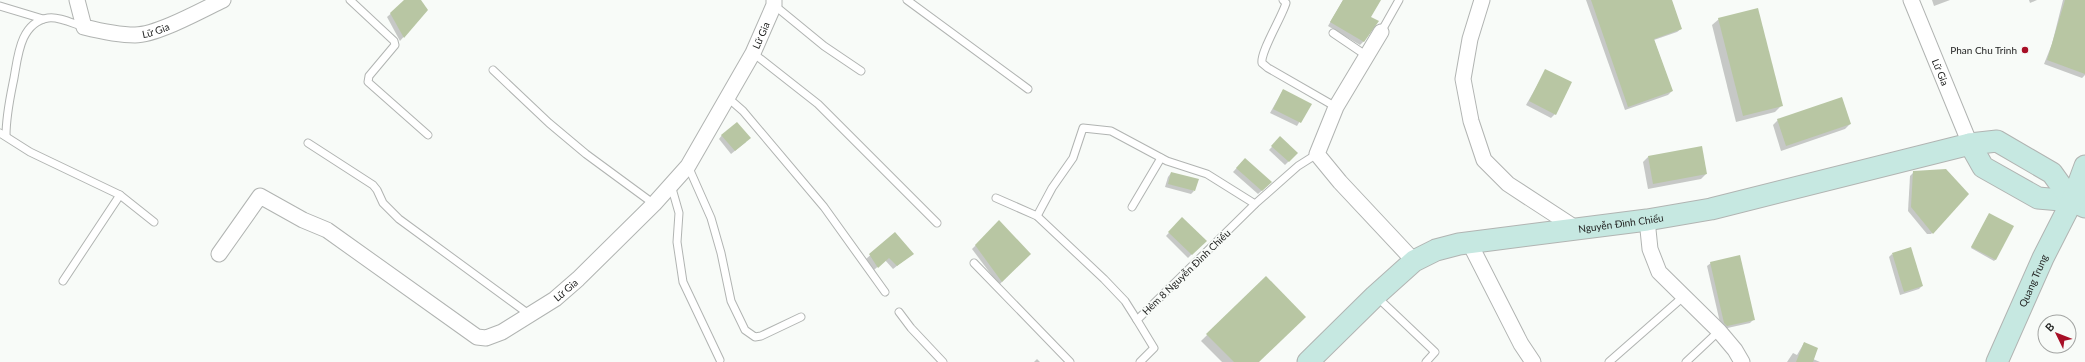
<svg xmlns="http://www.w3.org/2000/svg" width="2085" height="362" font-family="Lato,sans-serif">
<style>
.shadow{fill:#0003}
.building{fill:#b8c6a3}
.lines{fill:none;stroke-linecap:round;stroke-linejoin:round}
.lane-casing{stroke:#b1b4b2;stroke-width:9}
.street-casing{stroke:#b1b4b2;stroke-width:17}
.secondary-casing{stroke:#b1b4b2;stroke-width:23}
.lane{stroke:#fff;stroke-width:7}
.street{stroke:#fff;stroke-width:15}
.secondary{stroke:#c6e8e1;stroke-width:21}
.poi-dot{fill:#a70f26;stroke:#f8fbf8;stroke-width:1.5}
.labels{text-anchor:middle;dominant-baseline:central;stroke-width:3.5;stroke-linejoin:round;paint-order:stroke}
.street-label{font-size:10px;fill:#232423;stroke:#f8fbf8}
.poi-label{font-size:10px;fill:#232423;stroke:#f8fbf8;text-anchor:end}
</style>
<rect width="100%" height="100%" fill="#f8fbf8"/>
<g class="shadow">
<path d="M 406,0 L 420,0 L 427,10 L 400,41 L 387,17 Z"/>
<path d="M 1343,0 L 1380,0 L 1370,17 L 1364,41 L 1360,45 L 1328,26 Z"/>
<path d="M 1586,0 L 1671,0 L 1681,29 L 1677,32 L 1654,40 L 1672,91 L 1668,95 L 1625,110 Z"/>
<path d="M 1932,0 L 1950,0 L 1934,6 Z"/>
<path d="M 2029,0 L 2037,0 L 2030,3 Z"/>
<path d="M 2063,0 L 2085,0 L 2085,75 L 2082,78 L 2044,64 L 2052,44 Z"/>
<path d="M 1719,19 L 1782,105 L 1775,112 L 1736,122 L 1712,25 Z"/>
<path d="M 1546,70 L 1555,114 L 1551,118 L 1526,105 Z"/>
<path d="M 1283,90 L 1310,104 L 1297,126 L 1270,113 Z"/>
<path d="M 1778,120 L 1850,124 L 1845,129 L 1781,151 L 1773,125 Z"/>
<path d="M 722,135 L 746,142 L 731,154 L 719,139 Z"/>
<path d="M 1280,138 L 1297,153 L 1285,165 L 1269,150 Z"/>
<path d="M 1648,157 L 1706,174 L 1701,179 L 1648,189 L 1643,162 Z"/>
<path d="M 1245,159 L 1268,185 L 1258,194 L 1233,172 Z"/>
<path d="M 1914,172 L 1935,230 L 1931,234 L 1927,234 L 1908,211 L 1910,176 Z"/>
<path d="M 1171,173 L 1194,191 L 1191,194 L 1165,187 L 1168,177 Z"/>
<path d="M 1988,216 L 1996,259 L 1994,261 L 1971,248 Z"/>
<path d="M 1182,218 L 1205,241 L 1188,258 L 1166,236 Z"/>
<path d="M 999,222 L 1029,254 L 999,285 L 972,249 Z"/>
<path d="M 895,233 L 912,254 L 893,269 L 885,260 L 874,270 L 866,259 Z"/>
<path d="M 1892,254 L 1922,286 L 1919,289 L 1900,295 L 1889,257 Z"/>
<path d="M 1711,263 L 1754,319 L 1750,323 L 1723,329 L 1721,327 L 1707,266 Z"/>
<path d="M 1266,277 L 1258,362 L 1222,362 L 1201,341 Z"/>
<path d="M 1804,343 L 1813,359 L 1820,362 L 1787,362 L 1793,353 L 1797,355 Z"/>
<path d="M 1037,359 L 1040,362 L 1034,362 Z"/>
</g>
<g class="building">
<path d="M 404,0 L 421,0 L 428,10 L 404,38 L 390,13 Z"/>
<path d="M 1343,0 L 1381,0 L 1371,17 L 1379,21 L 1364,42 L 1330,22 Z"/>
<path d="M 1591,0 L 1672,0 L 1682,29 L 1654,39 L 1673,91 L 1628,107 Z"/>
<path d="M 2065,0 L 2085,0 L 2085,74 L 2047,60 Z"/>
<path d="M 1758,8 L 1783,106 L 1743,116 L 1718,18 Z"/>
<path d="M 1545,69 L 1572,82 L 1556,115 L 1529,101 Z"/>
<path d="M 1283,89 L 1312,104 L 1301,123 L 1273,109 Z"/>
<path d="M 1842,97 L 1851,124 L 1786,146 L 1777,119 Z"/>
<path d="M 737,122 L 751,138 L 735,151 L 721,135 Z"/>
<path d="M 1280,136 L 1298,153 L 1289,162 L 1271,146 Z"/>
<path d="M 1702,146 L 1707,174 L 1653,184 L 1648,156 Z"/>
<path d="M 1245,158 L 1272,182 L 1262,191 L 1236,168 Z"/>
<path d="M 1946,169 L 1969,194 L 1933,234 L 1911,207 L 1913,171 Z"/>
<path d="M 1171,172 L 1199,179 L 1195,191 L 1168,184 Z"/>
<path d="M 1989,213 L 2014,226 L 1996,260 L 1971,247 Z"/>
<path d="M 1182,217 L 1207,241 L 1192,255 L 1168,232 Z"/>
<path d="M 999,220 L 1031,254 L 1002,282 L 975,245 Z"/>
<path d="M 895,232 L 914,254 L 897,266 L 889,258 L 878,268 L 869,254 Z"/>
<path d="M 1911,247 L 1923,286 L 1904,292 L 1892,253 Z"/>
<path d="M 1740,255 L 1755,320 L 1727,326 L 1724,323 L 1710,262 Z"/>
<path d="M 1266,276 L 1306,317 L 1259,362 L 1234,362 L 1206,334 Z"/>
<path d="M 1804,342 L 1818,348 L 1813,362 L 1796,362 Z"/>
</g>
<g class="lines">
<g class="lane-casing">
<g id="lane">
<path d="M 350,0 L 394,41 L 395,45 L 369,76 L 368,82 L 428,135"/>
<path d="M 907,0 L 1028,89"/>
<path d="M 1283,0 L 1286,3 C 1282,17 1260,52 1262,63 L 1268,68 L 1336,107"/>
<path d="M 774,5 L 824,46 L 861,71"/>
<path d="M 0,6 L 43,19"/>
<path d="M 1381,32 L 1399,0"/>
<path d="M 1333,33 L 1367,56"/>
<path d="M 753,53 L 818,104 L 937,223"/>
<path d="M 493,70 L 549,123 L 586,154 L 654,204"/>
<path d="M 727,97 L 743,111 L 824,207 L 885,292"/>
<path d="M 0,133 L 30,152 L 120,195 L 63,281"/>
<path d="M 6,136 C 6,115 10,98 14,78 C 18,56 20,23 48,18 C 58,16 74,24 84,27"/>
<path d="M 308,143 L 373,185 L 377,190 L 383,203 L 399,219 L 530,315"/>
<path d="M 688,166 L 711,218 L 721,253 L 731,301 L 745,330 L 755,337 L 761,336 L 801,317"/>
<path d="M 671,185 L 679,213 L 677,242 L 683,282 L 720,360"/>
<path d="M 120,195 L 154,222"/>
<path d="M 996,198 L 1037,216 L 1104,279 L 1125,301 L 1137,320"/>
<path d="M 1132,207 L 1161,158"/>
<path d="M 1037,216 L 1052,188 L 1073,158 L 1083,128 L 1111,131 L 1167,161 L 1207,174 L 1255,204"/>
<path d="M 974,263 L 1070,362"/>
<path d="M 1377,297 L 1435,352 L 1426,362"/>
<path d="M 899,312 L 911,328 L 943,362"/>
<path d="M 1140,362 L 1154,348 L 1137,320 L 1255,204 L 1298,166 L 1317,154"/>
<path d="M 1609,362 L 1683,297"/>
<path d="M 1686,362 L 1719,331"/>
</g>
</g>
<g class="street-casing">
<g id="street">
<path id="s1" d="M 77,0 L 84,27 C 100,31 118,35 135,35 C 157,35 202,10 223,0"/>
<path d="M 1482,0 L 1470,39 L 1463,79 L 1471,121 L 1484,160 L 1508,184 L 1577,229"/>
<path id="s2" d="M 1911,0 L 1970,144"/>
<path d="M 1381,32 L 1336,107 L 1317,154 L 1340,182 L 1414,261"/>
<path d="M 1647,220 L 1650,249 L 1659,272 L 1719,331 L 1735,350 L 1742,362"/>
<path d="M 1469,242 L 1521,344 L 1533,362"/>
<path id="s3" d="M 219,254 L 260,196 L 303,220 L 327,230 L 477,337 L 486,338 L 502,332 L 555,299 L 578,279 L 654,204 L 688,166 L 753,53 L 774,5 L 774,0"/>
</g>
</g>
<g class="secondary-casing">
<g id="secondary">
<path d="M 1970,144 L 1983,167 L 2038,198 L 2072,201 L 2085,207"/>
<path id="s4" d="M 1308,362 L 1375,296 L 1414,261 L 1436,250 L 1459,244 L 1647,220 L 1711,209 L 1970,144 L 1997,141 L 2052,173 L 2072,201"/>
<path id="s5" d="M 1997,362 L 2043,258 L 2072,201 L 2085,166"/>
</g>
</g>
<use href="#lane" class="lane"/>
<use href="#street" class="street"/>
<use href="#secondary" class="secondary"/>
</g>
<circle class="poi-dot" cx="2025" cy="50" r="4"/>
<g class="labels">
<g class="street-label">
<text stroke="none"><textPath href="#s1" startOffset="101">Lữ Gia</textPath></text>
<text stroke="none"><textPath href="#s3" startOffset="757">Lữ Gia</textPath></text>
<text stroke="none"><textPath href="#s2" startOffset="78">Lữ Gia</textPath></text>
<text stroke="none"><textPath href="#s4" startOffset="358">Nguyễn Đình Chiểu</textPath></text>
<text transform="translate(1186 272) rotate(-44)">Hẻm 8 Nguyễn Đình Chiểu</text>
<text stroke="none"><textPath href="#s5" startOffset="89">Quang Trung</textPath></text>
<text stroke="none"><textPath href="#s3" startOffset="433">Lữ Gia</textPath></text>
</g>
<g class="poi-label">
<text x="2017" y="50">Phan Chu Trinh</text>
</g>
</g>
<g transform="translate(2057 334) rotate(313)"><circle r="19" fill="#f8fbf8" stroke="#a3a5a3"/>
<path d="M0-3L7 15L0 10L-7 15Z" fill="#a70f26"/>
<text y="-6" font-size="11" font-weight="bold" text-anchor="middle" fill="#232423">B</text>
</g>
</svg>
